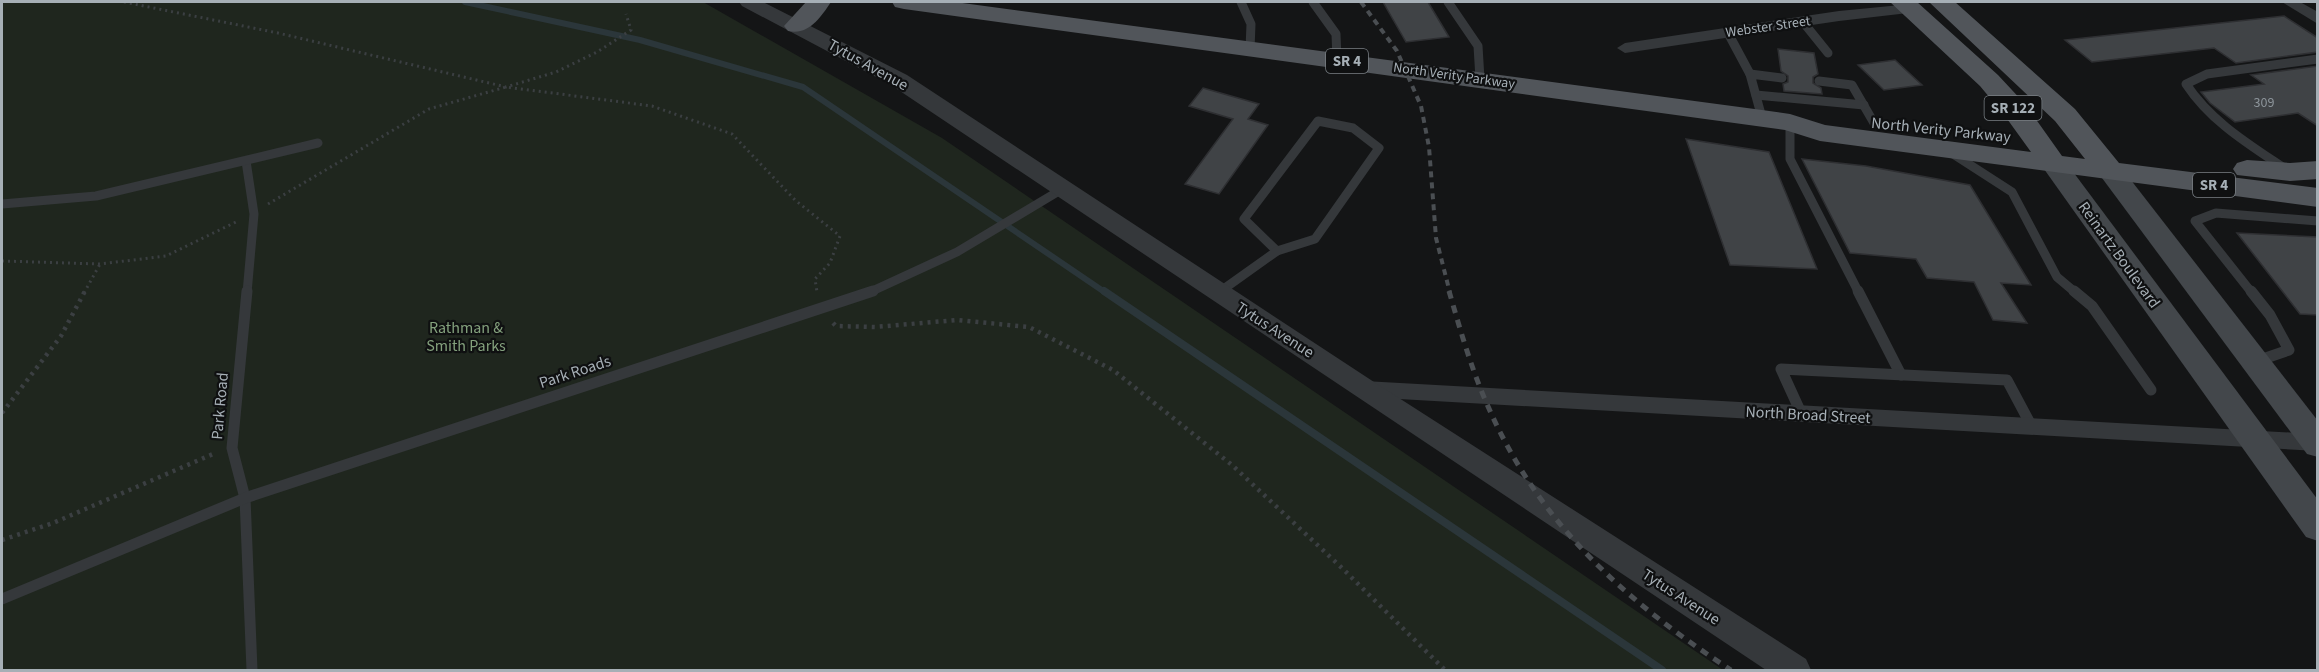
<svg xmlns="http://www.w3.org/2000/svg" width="2319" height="672" font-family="'Source Sans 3',sans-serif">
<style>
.green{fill:#1f261e}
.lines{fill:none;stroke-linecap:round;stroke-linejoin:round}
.stream-far1{stroke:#2b363a;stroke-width:6}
.stream{stroke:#2b363a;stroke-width:8}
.building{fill:#404346;stroke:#2e2f32;stroke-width:1.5}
.path-far1{stroke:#3b3f42;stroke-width:3;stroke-dasharray:2 4;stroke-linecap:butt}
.path{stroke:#3b3f42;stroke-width:4.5;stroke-dasharray:3 5;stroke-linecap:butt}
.service-far1{stroke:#35383b;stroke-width:9}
.service{stroke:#35383b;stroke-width:11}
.minor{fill:#35383b;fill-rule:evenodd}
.tertiary{fill:#35383b;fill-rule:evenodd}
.secondary{fill:#43474b;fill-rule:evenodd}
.primary{fill:#51555a;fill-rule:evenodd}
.rail-far1{stroke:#4a4e52;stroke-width:4;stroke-dasharray:6 5;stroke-linecap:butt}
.rail{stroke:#4a4e52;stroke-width:5;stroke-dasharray:8 7;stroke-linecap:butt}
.labels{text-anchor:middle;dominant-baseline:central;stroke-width:4.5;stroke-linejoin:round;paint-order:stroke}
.far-street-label{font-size:14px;fill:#a6afb6;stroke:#0f1011}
.number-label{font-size:14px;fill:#8c949a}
.shield{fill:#0f1011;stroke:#797f84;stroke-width:1.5}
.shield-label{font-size:15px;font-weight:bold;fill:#a6afb6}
.street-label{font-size:16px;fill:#a6afb6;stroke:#0f1011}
.park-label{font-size:16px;fill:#84a17d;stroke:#0f1011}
</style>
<rect width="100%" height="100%" fill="#141516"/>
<path class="green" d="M 2,2 L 703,2 L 942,138 L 1723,670 L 2,670 Z"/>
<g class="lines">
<path class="stream-far1" d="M 465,2 L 640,40 L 803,87 L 1106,293"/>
<path class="stream" d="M 1104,291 L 1662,670"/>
</g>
<g class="building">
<path d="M 1383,2 L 1428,2 L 1449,37 L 1406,42 Z"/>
<path d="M 2284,16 L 2318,38 L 2318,52 L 2236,63 L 2214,48 L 2092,62 L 2065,40 Z"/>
<path d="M 1778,49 L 1814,53 L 1818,74 L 1813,77 L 1813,83 L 1821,88 L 1822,94 L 1784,91 L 1783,84 L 1788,82 L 1788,76 L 1781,71 Z"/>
<path d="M 1895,60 L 1922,85 L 1884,90 L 1858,65 Z"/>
<path d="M 2318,66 L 2318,126 L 2298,113 L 2235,122 L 2210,103 L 2201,92 L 2264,84 L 2251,75 Z"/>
<path d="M 1203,88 L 1259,104 L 1248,119 L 1268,125 L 1219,194 L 1185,184 L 1233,119 L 1189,106 Z"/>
<path d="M 1686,139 L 1769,152 L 1817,269 L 1730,265 Z"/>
<path d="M 1802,159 L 1866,166 L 1970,185 L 2031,285 L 2001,283 L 2027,323 L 1993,320 L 1974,282 L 1927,278 L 1916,259 L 1850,253 Z"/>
<path d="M 2237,233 L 2318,237 L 2318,315 L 2300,314 Z"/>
</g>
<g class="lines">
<g class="path-far1">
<path d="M 124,2 L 278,33 L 506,87 L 556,72 L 597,52 L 631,30 L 626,14"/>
<path d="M 268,204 L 429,109 L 506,87 L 652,106 L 732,134 L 795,200 L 840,236 L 830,263 L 815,279 L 817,292"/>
<path d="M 2,261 L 100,264 L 166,256 L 238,221"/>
<path d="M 84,293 L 100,264"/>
</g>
<g class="path">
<path d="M 833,323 L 836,326 L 875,327 L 957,320 L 1029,327 L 1113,370 L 1232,465 L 1342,568 L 1445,670"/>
<path d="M 2,413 L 61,336 L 85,291"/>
<path d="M 2,540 L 53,523 L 213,454"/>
</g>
<g class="service-far1">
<path d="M 1241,2 L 1251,24 L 1250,49"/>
<path d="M 1313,2 L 1336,34 L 1337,60"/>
<path d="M 1448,2 L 1478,46 L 1480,79"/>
<path d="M 1803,22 L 1828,53"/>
<path d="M 1728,33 L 1750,74"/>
<path d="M 1819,81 L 1852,85 L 1874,123"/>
<path d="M 1756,95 L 1864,105"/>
<path d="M 1762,118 L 1750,74 L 1782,78"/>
<path d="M 1318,121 L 1353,128 L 1379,148 L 1315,239 L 1277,251 L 1244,219 Z"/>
<path d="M 1790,122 L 1790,159 L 1859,293"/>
<path d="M 1950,152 L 2012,192 L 2057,277 L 2076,293"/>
<path d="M 246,161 L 254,214 L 247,293"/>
<path d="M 2287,170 C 2250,145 2211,122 2186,84 L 2207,74 L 2318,59"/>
<path d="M 2,204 L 96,196 L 318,143"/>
<path d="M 868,293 L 957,252 L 1064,188"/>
<path d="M 1218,293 L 1277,251"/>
<path d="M 2252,293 L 2195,221 L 2216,213 L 2318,221"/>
</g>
<g class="service">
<path d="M 247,291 L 232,448 L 245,498 L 252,670"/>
<path d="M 1858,291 L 1901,375"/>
<path d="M 2074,291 L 2092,306 L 2151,390"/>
<path d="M 2251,291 L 2270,315 L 2289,350 L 2257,361"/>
<path d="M 1218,293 L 1220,291"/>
<path d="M 1802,415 L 1781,369 L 2007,380 L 2032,427"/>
<path d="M 2,599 L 245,498 L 873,291"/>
</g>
<g class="minor">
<path d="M 2282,2 L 2300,2 L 2318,12 L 2318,24 Z"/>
<path d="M 1911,4 L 1919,9 L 1917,12 L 1839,21 L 1625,53 L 1617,48 L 1625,43 L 1839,11 Z"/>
<path d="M 1364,381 L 2316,434 L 2318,451 L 1364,397 L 1356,395 L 1353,389 L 1356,383 Z"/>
</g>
<path class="tertiary" d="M 739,2 L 763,2 L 907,75 L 1374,382 L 1806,659 L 1811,670 L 1766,670 L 891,85 L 742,6 Z"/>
<g class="secondary">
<path d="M 2053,155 L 2062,157 L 2318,500 L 2318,541 L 2306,537 L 2044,169 L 2040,163 L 2044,157 Z"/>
<path d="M 2111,164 L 2120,166 L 2318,421 L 2318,457 L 2307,454 L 2102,178 L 2098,172 L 2102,166 Z"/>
</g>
<g class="primary">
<path d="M 806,2 L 831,2 C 821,17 808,36 788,31 L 784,26 Z"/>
<path d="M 892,2 L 955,2 L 1762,110 L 1790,114 L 1825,125 L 2031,152 L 2005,116 L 1980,86 L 1890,2 L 1917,2 L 1998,75 L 2025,104 L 2062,156 L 2085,159 L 2055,121 L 1929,2 L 1955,2 L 2075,109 L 2119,163 L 2318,188 L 2318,207 L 1820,141 L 1785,130 L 904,9 L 895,7 Z"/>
<path d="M 2247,160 L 2290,163 L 2318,161 L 2318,179 L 2290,181 L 2237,175 L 2233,169 L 2237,163 Z"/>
</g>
<path class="rail-far1" d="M 1361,2 L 1397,51 L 1421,106 L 1429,147 L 1436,238 L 1450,293"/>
<path class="rail" d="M 1449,291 C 1460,329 1471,368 1487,404 C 1538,523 1625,601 1731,670"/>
</g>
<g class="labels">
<g class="far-street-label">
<text transform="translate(1768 27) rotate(-8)">Webster Street</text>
<text transform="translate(1454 76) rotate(8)">North Verity Parkway</text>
</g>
<g class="number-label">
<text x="2264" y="103">309</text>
</g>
<g class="shield">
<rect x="1326" y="49" width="42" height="24" rx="4.5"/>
<rect x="1984.5" y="96" width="57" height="24" rx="4.5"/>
<rect x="2193" y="173" width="42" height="24" rx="4.5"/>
</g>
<g class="shield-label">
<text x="1347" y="61">SR 4</text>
<text x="2013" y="108">SR 122</text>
<text x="2214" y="185">SR 4</text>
</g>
<g class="street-label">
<text transform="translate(868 65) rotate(29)">Tytus Avenue</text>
<text transform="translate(1941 130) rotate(6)">North Verity Parkway</text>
<text transform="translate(2119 255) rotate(54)">Reinartz Boulevard</text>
<text transform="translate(1275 330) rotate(33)">Tytus Avenue</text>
<text transform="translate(575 372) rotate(-18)">Park Roads</text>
<text transform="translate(220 406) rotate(-85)">Park Road</text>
<text transform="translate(1808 415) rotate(3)">North Broad Street</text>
<text transform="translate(1681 597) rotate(33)">Tytus Avenue</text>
</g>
<g class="park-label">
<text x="466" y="328">Rathman &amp;<tspan x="466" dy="18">Smith Parks</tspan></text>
</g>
</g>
<rect width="2319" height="672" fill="none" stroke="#a6afb6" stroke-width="6"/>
</svg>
